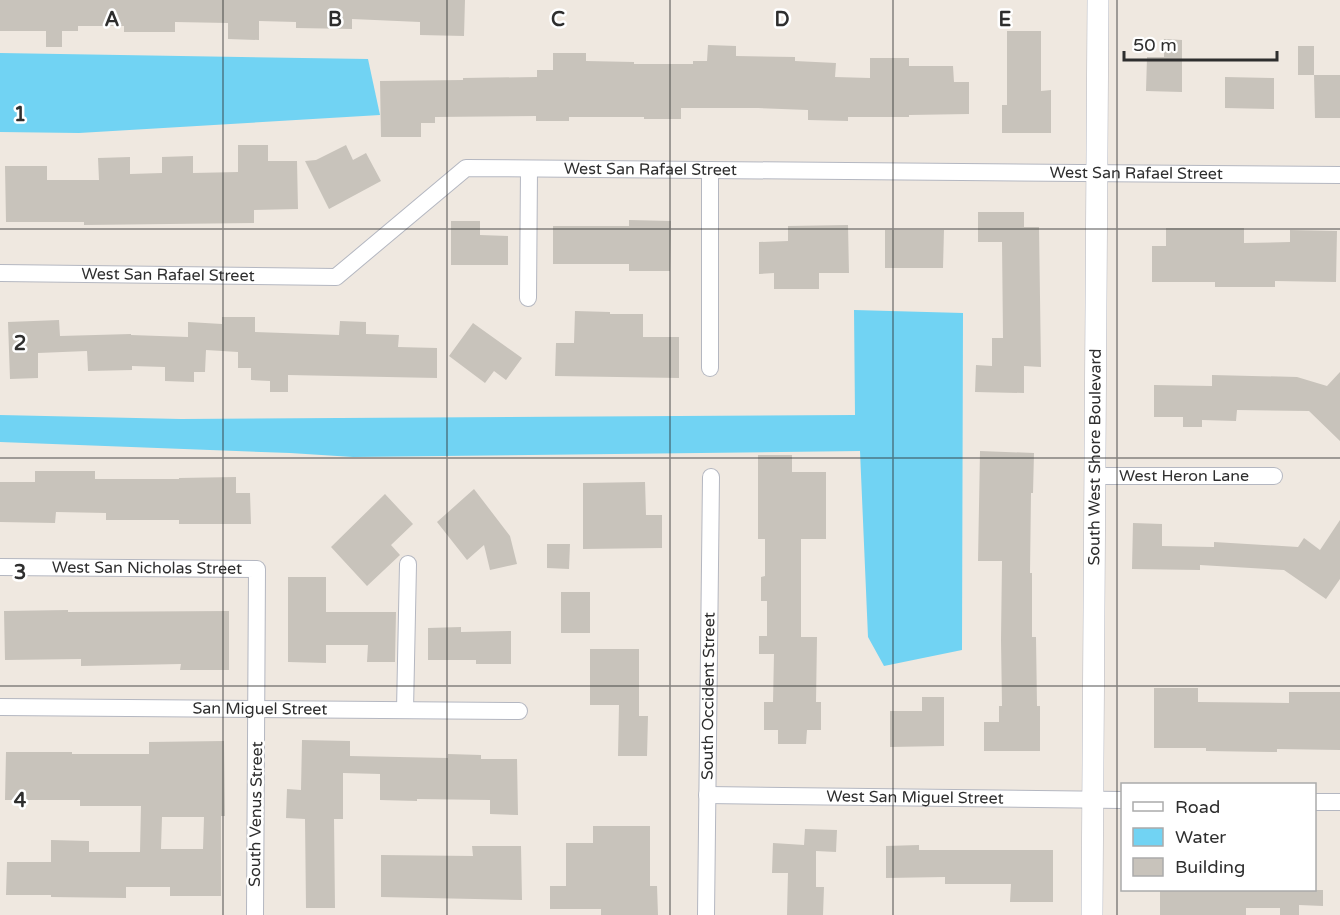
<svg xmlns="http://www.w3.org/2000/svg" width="1340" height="915" font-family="'Varela Round',sans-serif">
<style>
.water{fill:#71d3f3}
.building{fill:#c8c3bb;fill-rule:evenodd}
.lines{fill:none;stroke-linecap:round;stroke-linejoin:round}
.minor-casing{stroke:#b4b7c1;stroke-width:18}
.tertiary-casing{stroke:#b4b7c1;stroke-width:22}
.minor{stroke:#fff;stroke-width:16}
.tertiary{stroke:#fff;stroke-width:21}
.grid{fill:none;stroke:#2e2e2e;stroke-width:1.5;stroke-opacity:0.55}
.labels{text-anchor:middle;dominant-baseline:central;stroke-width:5;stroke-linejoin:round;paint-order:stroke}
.street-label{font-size:16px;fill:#2e2e2e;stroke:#fff}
.grid-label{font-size:20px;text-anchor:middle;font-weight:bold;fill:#2e2e2e;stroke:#fff;stroke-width:5;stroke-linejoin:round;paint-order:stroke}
</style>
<rect width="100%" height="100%" fill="#efe8e0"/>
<g class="water">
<path d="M 0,53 L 368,59 L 380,115 L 79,133 L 0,132 Z"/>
<path d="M 854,310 L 963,313 L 962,650 L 884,666 L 868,637 L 860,451 L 353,457 L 290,453 L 0,442 L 0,415 L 181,419 L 855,415 Z"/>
</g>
<g class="building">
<path d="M 0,0 L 465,0 L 464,36 L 420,35 L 420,22 L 352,19 L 352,29 L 296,28 L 296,22 L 259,21 L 259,40 L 228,39 L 228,23 L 175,22 L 175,32 L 124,32 L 124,26 L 78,26 L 78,31 L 62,31 L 62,47 L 46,47 L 46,31 L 0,31 Z"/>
<path d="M 1007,31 L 1041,31 L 1041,91 L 1051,90 L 1051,133 L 1002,133 L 1002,105 L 1007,105 Z"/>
<path d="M 1164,39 L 1182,40 L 1182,92 L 1146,91 L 1147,57 L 1164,57 Z"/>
<path d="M 708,45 L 736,46 L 736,56 L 795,57 L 795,61 L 836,63 L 835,77 L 870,78 L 870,58 L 909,58 L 909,66 L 953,66 L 954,82 L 969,82 L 969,114 L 909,115 L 909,117 L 848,117 L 848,121 L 808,120 L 808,110 L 758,108 L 681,108 L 681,119 L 644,119 L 644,117 L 569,117 L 569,121 L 536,121 L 536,116 L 435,117 L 435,123 L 421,123 L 421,137 L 381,137 L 380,81 L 463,80 L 463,78 L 537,77 L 537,70 L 553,70 L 553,53 L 586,53 L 586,61 L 634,62 L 634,64 L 693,64 L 693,61 L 707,61 Z"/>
<rect x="1298" y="46" width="16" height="29"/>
<path d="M 1314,75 L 1340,75 L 1340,118 L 1315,118 Z"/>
<path d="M 1225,77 L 1274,78 L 1274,109 L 1225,108 Z"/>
<path d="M 238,145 L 268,145 L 268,161 L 297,161 L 298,209 L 254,210 L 254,223 L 84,225 L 84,222 L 6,222 L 5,166 L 47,166 L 47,180 L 99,180 L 98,158 L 130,157 L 130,174 L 162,173 L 162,157 L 193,156 L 193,173 L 238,172 Z"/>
<path d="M 346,145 L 353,160 L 366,153 L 381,181 L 329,209 L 305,161 L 316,160 Z"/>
<path d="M 978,212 L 1024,212 L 1024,227 L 1039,227 L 1041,367 L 1024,366 L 1024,393 L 975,392 L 976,365 L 992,366 L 992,338 L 1003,338 L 1002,242 L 978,242 Z"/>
<path d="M 629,220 L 671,221 L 670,271 L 629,271 L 629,264 L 553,264 L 553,226 L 629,226 Z"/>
<path d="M 451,221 L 480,221 L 480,235 L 508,236 L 508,265 L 451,265 Z"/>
<path d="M 848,225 L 849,273 L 819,273 L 819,289 L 774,289 L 774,273 L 759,274 L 759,242 L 788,241 L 788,226 Z"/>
<path d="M 1166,228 L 1244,228 L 1244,243 L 1290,242 L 1290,230 L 1337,231 L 1336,282 L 1275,281 L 1275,287 L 1215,287 L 1215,282 L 1152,282 L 1152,246 L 1166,246 Z"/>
<path d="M 885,230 L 944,230 L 943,268 L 885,268 Z"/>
<path d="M 575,311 L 610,312 L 610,314 L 643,314 L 643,337 L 679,337 L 679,378 L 555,376 L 556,343 L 574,343 Z"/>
<path d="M 222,317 L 255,317 L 255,332 L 339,335 L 340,321 L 366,322 L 366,334 L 399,335 L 398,347 L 437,348 L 437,378 L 288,375 L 288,392 L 270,392 L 270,381 L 251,380 L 251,368 L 238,368 L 238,352 L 206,350 L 205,372 L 194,372 L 194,382 L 165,381 L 165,367 L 132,366 L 132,370 L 88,371 L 87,351 L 38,353 L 38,378 L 10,379 L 8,322 L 59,320 L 60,336 L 131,334 L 131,335 L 188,337 L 188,322 L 222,324 Z"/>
<path d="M 473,323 L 522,358 L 506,380 L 494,371 L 485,383 L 449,356 Z"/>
<path d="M 1340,372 L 1340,441 L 1309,411 L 1237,410 L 1236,421 L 1202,420 L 1202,427 L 1183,427 L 1183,417 L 1154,417 L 1154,385 L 1212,386 L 1212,375 L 1297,377 L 1327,386 Z"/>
<path d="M 980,451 L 1034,453 L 1033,493 L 1031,493 L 1030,573 L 1032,573 L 1032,637 L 1036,637 L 1037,706 L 1040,706 L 1040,751 L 984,751 L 984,722 L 999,722 L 999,706 L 1002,706 L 1001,640 L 1002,561 L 978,561 Z"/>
<path d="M 758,455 L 792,455 L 792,472 L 826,472 L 826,539 L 801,539 L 801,637 L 817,637 L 816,702 L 821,702 L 821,730 L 807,730 L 806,744 L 778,744 L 778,730 L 764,730 L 764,702 L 773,702 L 774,654 L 759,654 L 759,636 L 767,636 L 767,601 L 761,601 L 761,577 L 765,576 L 765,539 L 758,539 Z"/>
<path d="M 35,471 L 95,471 L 95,479 L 179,479 L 179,478 L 236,477 L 236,493 L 250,493 L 251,524 L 179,524 L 179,520 L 106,520 L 106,513 L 56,512 L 55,523 L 0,522 L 0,482 L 35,482 Z"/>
<path d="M 645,482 L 646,515 L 662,515 L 662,548 L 583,549 L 583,483 Z"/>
<path d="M 474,489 L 510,536 L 517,564 L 490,570 L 484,545 L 467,560 L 437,522 Z"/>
<path d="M 385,494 L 413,524 L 391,545 L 400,555 L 367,586 L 331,547 Z"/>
<path d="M 1340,520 L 1340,579 L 1326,599 L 1284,570 L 1200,565 L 1200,570 L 1132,569 L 1133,523 L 1162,524 L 1162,546 L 1214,547 L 1214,542 L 1298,547 L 1304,538 L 1320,550 Z"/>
<path d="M 547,544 L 570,544 L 569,569 L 547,568 Z"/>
<path d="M 288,577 L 326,577 L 326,612 L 396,612 L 395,662 L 367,662 L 368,645 L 326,645 L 326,663 L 288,662 Z"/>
<rect x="561" y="592" width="29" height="41"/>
<path d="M 68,610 L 68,612 L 229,611 L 229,670 L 180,670 L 181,664 L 81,666 L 81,659 L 5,660 L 4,611 Z"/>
<path d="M 461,627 L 461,632 L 511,631 L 511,664 L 476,664 L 476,660 L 428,660 L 428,628 Z"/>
<path d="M 590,649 L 639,649 L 639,716 L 648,716 L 647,756 L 618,756 L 619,705 L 590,705 Z"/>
<path d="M 1154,688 L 1198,688 L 1198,702 L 1289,703 L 1289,692 L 1340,692 L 1340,750 L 1277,749 L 1277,752 L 1206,751 L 1206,748 L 1154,748 Z"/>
<path d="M 922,697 L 944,697 L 944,746 L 890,747 L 890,711 L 922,711 Z"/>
<path d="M 302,740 L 350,741 L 350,756 L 448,758 L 448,754 L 481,755 L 481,759 L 517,759 L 518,815 L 490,814 L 490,800 L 417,799 L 417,801 L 380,800 L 380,774 L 343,773 L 343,819 L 334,819 L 335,908 L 306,908 L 305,819 L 286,818 L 287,789 L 301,790 Z"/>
<path d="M 224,741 L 225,816 L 221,816 L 221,896 L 170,896 L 170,887 L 126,887 L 126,898 L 51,897 L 51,895 L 6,895 L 7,862 L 51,862 L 51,840 L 89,841 L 89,852 L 140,852 L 141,806 L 80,806 L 80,800 L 5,800 L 6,752 L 72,752 L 72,754 L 149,754 L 149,742 ZM 162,817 L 204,817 L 203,849 L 161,849 Z"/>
<path d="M 593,826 L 650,826 L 650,886 L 657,886 L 658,915 L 601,915 L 601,909 L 550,909 L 550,886 L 566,886 L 566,843 L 593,843 Z"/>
<path d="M 805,829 L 837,830 L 836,852 L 816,851 L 816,887 L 824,887 L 823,915 L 787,915 L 788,873 L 772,873 L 773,843 L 804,845 Z"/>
<path d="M 919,845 L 919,850 L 1053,850 L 1053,902 L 1010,902 L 1011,884 L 945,884 L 945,877 L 886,878 L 886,846 Z"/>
<path d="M 472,846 L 521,846 L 522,900 L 381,897 L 381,855 L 473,856 Z"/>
<path d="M 1160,890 L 1323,890 L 1323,906 L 1299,905 L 1299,915 L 1280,915 L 1280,908 L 1246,908 L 1246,915 L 1160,915 Z"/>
</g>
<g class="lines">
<g class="minor-casing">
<g id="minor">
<path d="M 710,170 L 710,368"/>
<path id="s1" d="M 0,273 L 336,277 L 466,168 L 1340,175"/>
<path d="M 528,298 L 529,169"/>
<path id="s2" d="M 1096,476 L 1274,476"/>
<path id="s3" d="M 0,567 L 257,569 L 255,915"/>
<path id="s4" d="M 0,707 L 519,711"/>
<path d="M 405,710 L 408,564"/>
<path id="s5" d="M 707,795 L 1122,800"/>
<path d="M 1314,802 L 1340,802"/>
<path id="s6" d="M 706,915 L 711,477"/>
</g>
</g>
<g class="tertiary-casing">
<g id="tertiary">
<path id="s7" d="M 1092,915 L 1098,0"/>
</g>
</g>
<use href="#minor" class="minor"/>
<use href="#tertiary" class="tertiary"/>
</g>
<path class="grid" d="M 223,0 L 223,915M 447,0 L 447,915M 670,0 L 670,915M 893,0 L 893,915M 1117,0 L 1117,915M 0,229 L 1340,229M 0,458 L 1340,458M 0,686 L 1340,686"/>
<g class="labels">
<g class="street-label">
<text stroke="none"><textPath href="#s1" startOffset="690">West San Rafael Street</textPath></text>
<text stroke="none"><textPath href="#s1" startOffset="1176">West San Rafael Street</textPath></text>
<text stroke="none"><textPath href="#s1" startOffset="168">West San Rafael Street</textPath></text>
<text stroke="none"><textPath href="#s7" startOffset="458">South West Shore Boulevard</textPath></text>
<text stroke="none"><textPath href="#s2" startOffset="88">West Heron Lane</textPath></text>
<text stroke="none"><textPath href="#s3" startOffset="147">West San Nicholas Street</textPath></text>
<text stroke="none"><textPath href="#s6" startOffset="219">South Occident Street</textPath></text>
<text stroke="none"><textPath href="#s4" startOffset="260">San Miguel Street</textPath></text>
<text stroke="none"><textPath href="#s5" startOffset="208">West San Miguel Street</textPath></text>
<text transform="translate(256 814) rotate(-89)">South Venus Street</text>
</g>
</g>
<g class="grid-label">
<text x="112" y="26">A</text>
<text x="335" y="26">B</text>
<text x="558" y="26">C</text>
<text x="782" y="26">D</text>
<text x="1005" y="26">E</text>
<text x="20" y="121">1</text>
<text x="20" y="350">2</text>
<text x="20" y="579">3</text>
<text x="20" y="807">4</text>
</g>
<rect x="1121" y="783" width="195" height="108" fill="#ffffff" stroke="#ababab" stroke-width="1.5"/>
<rect x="1133" y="802" width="30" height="9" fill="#ffffff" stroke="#ababab" stroke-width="1.5"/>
<text x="1175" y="813" font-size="18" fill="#2e2e2e">Road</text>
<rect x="1133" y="828" width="30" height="18" fill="#71d3f3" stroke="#ababab" stroke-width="1.5"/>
<text x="1175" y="843" font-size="18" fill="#2e2e2e">Water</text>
<rect x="1133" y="858" width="30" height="18" fill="#c8c3bb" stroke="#ababab" stroke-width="1.5"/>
<text x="1175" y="873" font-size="18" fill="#2e2e2e">Building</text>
<path d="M1124 51v9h153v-9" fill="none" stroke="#2e2e2e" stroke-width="3"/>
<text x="1133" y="51" font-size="18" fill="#2e2e2e" stroke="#ffffff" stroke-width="4.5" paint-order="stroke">50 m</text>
</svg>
